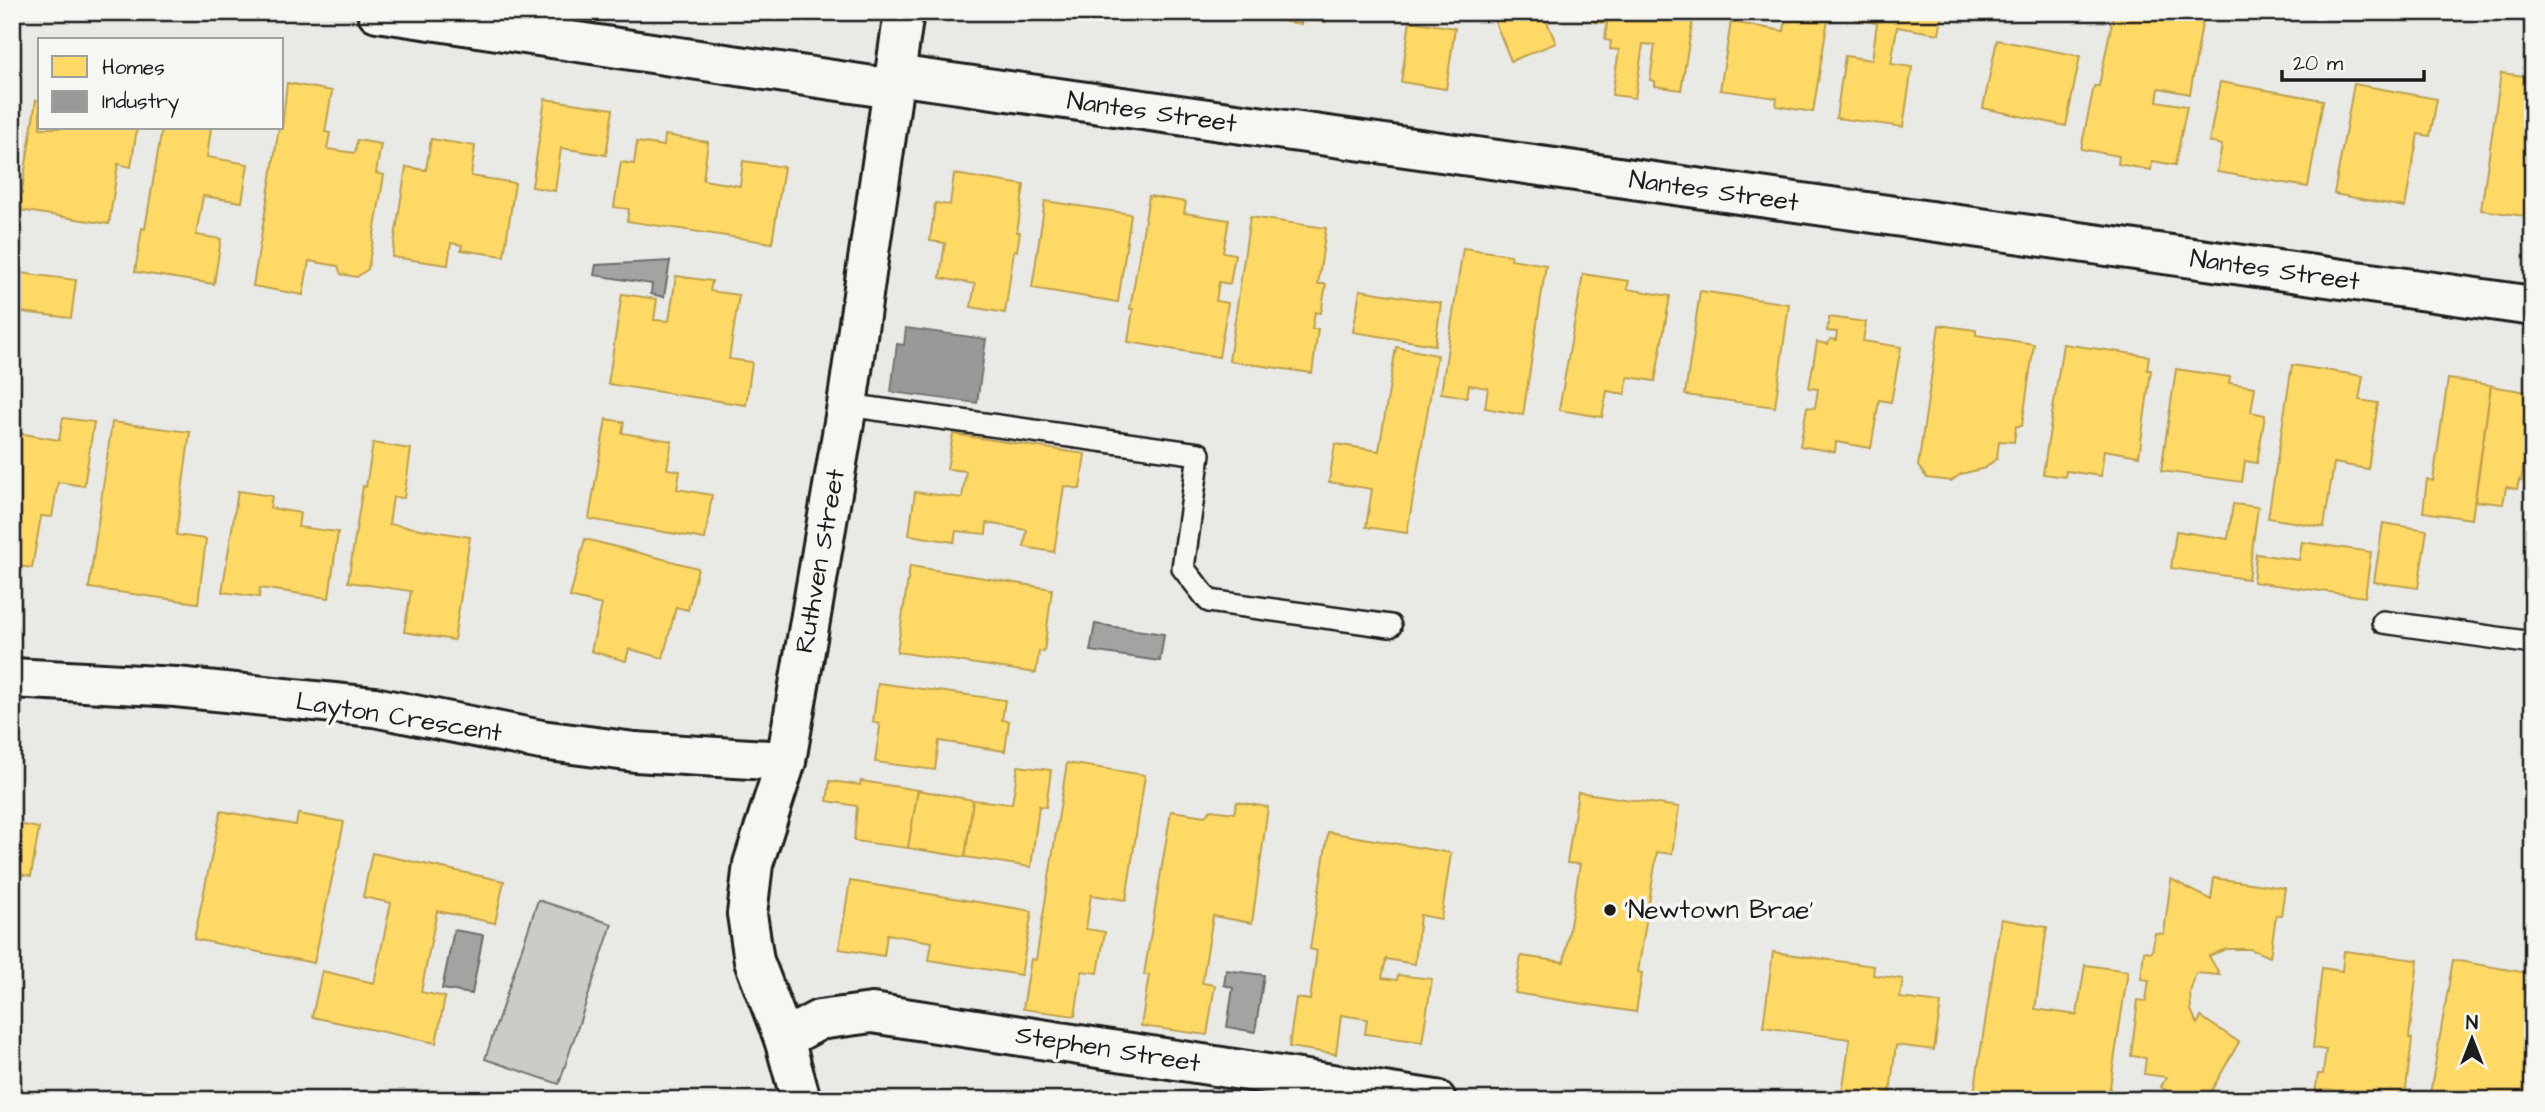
<svg xmlns="http://www.w3.org/2000/svg" width="2545" height="1112" font-family="'Architects Daughter',sans-serif">
<style>
.green{fill:#cbcbc7;stroke:#747472;stroke-width:2}
.water{fill:#a3a3a1;stroke:#6d6d6c;stroke-width:2}
.homes{fill:#ffd966;stroke:#bba050;stroke-width:2}
.industry{fill:#999;stroke:#747474;stroke-width:2}
.lines{fill:none;stroke-linecap:round;stroke-linejoin:round}
.lane-casing{stroke:#1c1c1c;stroke-width:26}
.street-casing{stroke:#1c1c1c;stroke-width:44}
.lane{stroke:#f6f6f2;stroke-width:21}
.street{stroke:#f6f6f2;stroke-width:38}
.poi-dot{fill:#1c1c1c;stroke:#f6f6f2;stroke-width:2.5}
.labels{text-anchor:middle;dominant-baseline:central;stroke-width:7;stroke-linejoin:round;paint-order:stroke}
.street-label{font-size:26px;fill:#1c1c1c;stroke:#f6f6f2}
.poi-label{font-size:26px;fill:#1c1c1c;stroke:#f6f6f2;text-anchor:start}
</style>
<rect width="100%" height="100%" fill="#e9e9e5"/>
<filter id="ink" filterUnits="userSpaceOnUse"><feTurbulence type="fractalNoise" baseFrequency=".0143" numOctaves="2"/><feDisplacementMap in="SourceGraphic" scale="14" xChannelSelector="R" yChannelSelector="G"/><feConvolveMatrix kernelMatrix="1 2 1 2 8 2 1 2 1" color-interpolation-filters="sRGB"/></filter>
<g filter="url(#ink)">
<path class="green" d="M 538,900 L 612,924 L 559,1084 L 485,1059 Z"/>
<g class="water">
<path d="M 670,261 L 664,297 L 651,294 L 652,284 L 594,275 L 596,265 Z"/>
<path d="M 1095,624 L 1164,634 L 1160,661 L 1090,651 Z"/>
<path d="M 454,930 L 483,935 L 472,994 L 442,989 Z"/>
<path d="M 1226,970 L 1264,975 L 1255,1032 L 1227,1027 L 1233,988 L 1224,985 Z"/>
</g>
<g class="homes">
<path d="M 1261,12 L 1336,12 L 1335,18 L 1326,16 L 1326,22 L 1301,19 L 1301,24 L 1270,19 L 1272,14 Z"/>
<path d="M 1491,12 L 1552,12 L 1544,15 L 1556,43 L 1511,61 Z"/>
<path d="M 1596,12 L 1694,12 L 1681,90 L 1655,86 L 1655,81 L 1650,80 L 1655,45 L 1643,44 L 1635,98 L 1612,95 L 1619,50 L 1610,49 L 1611,41 L 1605,40 L 1607,23 L 1594,22 Z"/>
<path d="M 1787,12 L 1829,12 L 1813,112 L 1776,106 L 1777,98 L 1720,90 L 1731,22 L 1784,31 Z"/>
<path d="M 1857,12 L 1943,12 L 1939,34 L 1897,27 L 1891,64 L 1912,67 L 1903,127 L 1836,118 L 1845,56 L 1872,60 L 1877,23 L 1856,20 Z"/>
<path d="M 2114,12 L 2204,12 L 2190,94 L 2159,88 L 2157,101 L 2187,106 L 2175,165 L 2152,161 L 2151,170 L 2118,164 L 2119,156 L 2081,149 L 2094,86 L 2099,86 Z"/>
<path d="M 1410,21 L 1455,28 L 1446,89 L 1401,82 Z"/>
<path d="M 1997,40 L 2080,56 L 2066,126 L 1983,108 Z"/>
<path d="M 2501,73 L 2533,77 L 2533,223 L 2532,217 L 2481,210 Z"/>
<path d="M 2220,82 L 2323,100 L 2308,187 L 2217,172 L 2222,145 L 2209,142 Z"/>
<path d="M 287,83 L 332,91 L 325,132 L 330,133 L 327,149 L 355,153 L 357,140 L 381,144 L 376,173 L 384,175 L 368,269 L 357,277 L 341,274 L 338,266 L 309,261 L 303,295 L 253,286 L 279,128 L 282,128 Z"/>
<path d="M 2354,84 L 2437,99 L 2430,136 L 2418,134 L 2405,207 L 2334,194 Z"/>
<path d="M 545,99 L 613,109 L 606,155 L 561,148 L 555,191 L 532,187 Z"/>
<path d="M 36,100 L 40,100 L 40,128 L 137,128 L 131,167 L 118,164 L 109,224 L 19,210 Z"/>
<path d="M 162,128 L 211,128 L 207,157 L 248,164 L 242,202 L 203,196 L 196,235 L 221,239 L 214,284 L 135,272 L 142,228 L 145,229 Z"/>
<path d="M 665,135 L 708,142 L 703,180 L 740,186 L 743,161 L 784,167 L 772,243 L 627,221 L 629,209 L 614,207 L 621,162 L 634,164 L 637,142 L 664,146 Z"/>
<path d="M 431,139 L 475,146 L 471,176 L 515,183 L 504,256 L 461,250 L 462,245 L 451,243 L 448,265 L 392,257 L 406,167 L 426,170 Z"/>
<path d="M 954,174 L 1024,185 L 1017,232 L 1020,232 L 1017,251 L 1014,250 L 1005,313 L 971,307 L 975,284 L 940,278 L 945,243 L 930,241 L 935,203 L 950,205 Z"/>
<path d="M 1149,196 L 1186,202 L 1184,213 L 1229,220 L 1223,252 L 1235,254 L 1230,284 L 1219,282 L 1216,301 L 1228,303 L 1219,357 L 1128,342 L 1133,309 L 1130,309 Z"/>
<path d="M 1045,201 L 1131,214 L 1118,302 L 1032,288 Z"/>
<path d="M 1250,217 L 1326,228 L 1318,284 L 1326,284 L 1321,313 L 1315,312 L 1312,329 L 1318,329 L 1312,373 L 1229,361 Z"/>
<path d="M 1463,248 L 1511,255 L 1511,259 L 1546,265 L 1523,415 L 1485,408 L 1488,388 L 1469,385 L 1467,397 L 1441,393 Z"/>
<path d="M 12,272 L 76,280 L 71,318 L 12,311 Z"/>
<path d="M 1583,274 L 1629,281 L 1627,289 L 1670,296 L 1655,381 L 1628,377 L 1625,394 L 1607,391 L 1602,417 L 1559,410 Z"/>
<path d="M 676,276 L 712,281 L 710,291 L 739,295 L 729,359 L 752,362 L 746,405 L 608,384 L 622,294 L 657,299 L 654,320 L 669,321 Z"/>
<path d="M 1360,290 L 1441,303 L 1435,345 L 1353,332 Z"/>
<path d="M 1700,291 L 1789,304 L 1775,407 L 1685,395 Z"/>
<path d="M 1829,317 L 1866,322 L 1863,341 L 1901,347 L 1891,402 L 1879,400 L 1871,448 L 1836,442 L 1835,452 L 1800,446 L 1807,407 L 1815,408 L 1818,389 L 1809,388 L 1817,342 L 1828,344 L 1830,339 L 1836,340 L 1837,332 L 1827,331 Z"/>
<path d="M 1939,325 L 1976,330 L 1976,335 L 2034,344 L 2022,426 L 2016,426 L 2014,442 L 1999,441 L 1997,458 L 1985,468 L 1961,474 L 1951,481 L 1927,478 L 1918,466 Z"/>
<path d="M 2063,344 L 2149,356 L 2147,370 L 2151,370 L 2139,456 L 2104,450 L 2101,476 L 2066,471 L 2065,477 L 2043,474 Z"/>
<path d="M 1396,347 L 1437,355 L 1407,533 L 1366,527 L 1372,489 L 1329,482 L 1335,444 L 1379,451 Z"/>
<path d="M 2292,365 L 2363,376 L 2359,400 L 2378,403 L 2368,469 L 2334,463 L 2324,527 L 2268,518 Z"/>
<path d="M 2176,369 L 2230,377 L 2229,383 L 2255,387 L 2251,412 L 2265,415 L 2257,463 L 2245,461 L 2242,482 L 2161,471 Z"/>
<path d="M 2448,379 L 2491,385 L 2472,519 L 2423,512 L 2427,479 L 2433,481 Z"/>
<path d="M 2491,386 L 2533,393 L 2533,410 L 2521,481 L 2519,480 L 2517,489 L 2506,487 L 2503,504 L 2475,501 Z"/>
<path d="M 63,418 L 94,422 L 84,486 L 58,482 L 52,517 L 41,516 L 32,568 L 12,565 L 12,432 L 59,440 Z"/>
<path d="M 606,419 L 624,422 L 622,433 L 672,441 L 667,469 L 680,471 L 677,489 L 712,495 L 705,539 L 589,519 Z"/>
<path d="M 112,422 L 190,432 L 176,535 L 206,539 L 198,603 L 89,588 Z"/>
<path d="M 953,434 L 1085,454 L 1080,489 L 1064,486 L 1054,552 L 1024,547 L 1027,530 L 987,523 L 986,534 L 956,531 L 954,542 L 909,535 L 915,492 L 962,498 L 966,471 L 947,469 Z"/>
<path d="M 373,443 L 411,449 L 404,498 L 393,497 L 389,524 L 470,537 L 454,640 L 404,632 L 411,591 L 348,582 L 363,486 L 366,487 Z"/>
<path d="M 238,491 L 272,496 L 270,508 L 300,513 L 298,527 L 338,532 L 329,598 L 260,588 L 259,597 L 222,592 Z"/>
<path d="M 2233,504 L 2258,507 L 2248,579 L 2171,568 L 2176,531 L 2228,539 Z"/>
<path d="M 2383,523 L 2427,530 L 2418,588 L 2374,582 Z"/>
<path d="M 585,539 L 698,568 L 688,610 L 676,607 L 663,658 L 629,649 L 626,661 L 591,651 L 602,605 L 570,597 Z"/>
<path d="M 2302,542 L 2371,552 L 2365,597 L 2253,582 L 2256,554 L 2299,560 Z"/>
<path d="M 910,566 L 1052,589 L 1044,652 L 1039,651 L 1036,673 L 897,652 Z"/>
<path d="M 878,683 L 1005,700 L 1002,720 L 1009,721 L 1005,751 L 939,741 L 935,770 L 875,762 L 880,727 L 879,724 L 873,722 Z"/>
<path d="M 1067,763 L 1145,775 L 1126,900 L 1091,895 L 1086,929 L 1105,932 L 1098,973 L 1082,971 L 1075,1016 L 1023,1009 L 1031,959 L 1036,960 Z"/>
<path d="M 1018,766 L 1051,770 L 1046,807 L 1039,806 L 1031,867 L 965,857 L 973,800 L 1012,804 Z"/>
<path d="M 830,781 L 860,785 L 861,781 L 918,790 L 908,848 L 854,841 L 857,806 L 827,801 Z"/>
<path d="M 918,790 L 973,800 L 965,857 L 908,848 Z"/>
<path d="M 1578,792 L 1679,807 L 1672,854 L 1657,852 L 1638,972 L 1642,973 L 1636,1012 L 1515,993 L 1521,956 L 1564,962 L 1580,864 L 1567,863 Z"/>
<path d="M 1237,802 L 1268,807 L 1252,923 L 1213,916 L 1202,983 L 1215,985 L 1207,1035 L 1141,1026 L 1149,975 L 1144,975 L 1171,811 L 1205,816 L 1211,810 L 1234,813 Z"/>
<path d="M 221,811 L 296,825 L 298,814 L 344,822 L 314,963 L 194,939 Z"/>
<path d="M 12,823 L 39,828 L 31,876 L 12,873 Z"/>
<path d="M 1328,832 L 1451,853 L 1441,919 L 1420,915 L 1415,964 L 1386,959 L 1382,978 L 1397,980 L 1398,975 L 1432,979 L 1422,1042 L 1365,1034 L 1367,1019 L 1341,1015 L 1336,1054 L 1289,1047 L 1296,998 L 1310,1000 L 1317,951 L 1310,949 Z"/>
<path d="M 372,853 L 504,881 L 495,923 L 437,911 L 421,992 L 445,997 L 436,1043 L 312,1017 L 322,971 L 374,983 L 391,903 L 363,897 Z"/>
<path d="M 2214,878 L 2285,888 L 2281,915 L 2276,915 L 2270,957 L 2250,949 L 2226,949 L 2209,956 L 2220,975 L 2196,973 L 2190,992 L 2191,1010 L 2197,1024 L 2201,1017 L 2239,1042 L 2206,1100 L 2181,1100 L 2161,1087 L 2166,1077 L 2144,1074 L 2146,1058 L 2131,1056 L 2138,1000 L 2146,1001 L 2149,980 L 2141,979 L 2144,951 L 2152,952 L 2155,933 L 2164,934 L 2171,879 L 2211,900 Z"/>
<path d="M 850,881 L 1032,911 L 1021,975 L 929,960 L 932,942 L 887,934 L 884,956 L 839,949 Z"/>
<path d="M 2001,919 L 2047,927 L 2035,1009 L 2077,1015 L 2085,965 L 2128,971 L 2108,1100 L 1973,1100 Z"/>
<path d="M 2344,951 L 2418,960 L 2409,1038 L 2412,1039 L 2405,1097 L 2400,1097 L 2400,1100 L 2314,1100 L 2318,1074 L 2323,1074 L 2326,1050 L 2313,1048 L 2322,968 L 2342,971 Z"/>
<path d="M 1773,952 L 1874,966 L 1873,975 L 1903,979 L 1900,998 L 1941,1003 L 1934,1050 L 1896,1045 L 1889,1100 L 1841,1100 L 1850,1039 L 1763,1027 Z"/>
<path d="M 2453,960 L 2533,974 L 2533,1100 L 2485,1094 L 2484,1100 L 2429,1100 Z"/>
<path d="M 12,969 L 19,970 L 12,1012 Z"/>
</g>
<path class="industry" d="M 906,328 L 986,339 L 977,403 L 891,392 L 897,344 L 904,345 Z"/>
<g class="lines">
<g class="lane-casing">
<g id="lane">
<path d="M 847,405 L 1199,454 L 1183,568 L 1209,601 L 1390,626"/>
<path d="M 2383,622 L 2533,643"/>
</g>
</g>
<g class="street-casing">
<g id="street">
<path d="M 377,12 L 893,89"/>
<path d="M 895,75 L 2533,306"/>
<path d="M 12,678 L 176,687 L 374,707 L 541,740 L 635,752 L 786,761"/>
<path d="M 784,1039 L 819,1020 L 872,1013 L 1436,1100"/>
<path d="M 801,1100 L 784,1039 L 754,961 L 747,914 L 753,864 L 786,761 L 847,405 L 904,12"/>
</g>
</g>
<use href="#lane" class="lane"/>
<use href="#street" class="street"/>
</g>
</g>
<circle class="poi-dot" cx="1610" cy="910" r="7"/>
<g class="labels">
<g class="street-label">
<text transform="translate(1152 112) rotate(8)">Nantes Street</text>
<text transform="translate(1714 191) rotate(8)">Nantes Street</text>
<text transform="translate(2275 270) rotate(8)">Nantes Street</text>
<text transform="translate(820 561) rotate(-80)">Ruthven Street</text>
<text transform="translate(399 717) rotate(9)">Layton Crescent</text>
<text transform="translate(1108 1049) rotate(9)">Stephen Street</text>
</g>
<g class="poi-label">
<text x="1624" y="910">'Newtown Brae'</text>
</g>
</g>
<rect width="2545" height="1112" fill="none" stroke="#f6f6f2" stroke-width="42"/>
<rect x="21" y="21" width="2503" height="1070" fill="none" stroke="#1c1c1c" stroke-width="2.5" filter="url(#ink)"/>
<rect x="38" y="38" width="245" height="91" fill="#f6f6f2" stroke="#9f9f9c" stroke-width="2"/>
<rect x="52" y="56" width="35" height="21" fill="#ffd966" stroke="#9f9f9c" stroke-width="2"/>
<text x="102" y="74" font-size="21" fill="#1c1c1c">Homes</text>
<rect x="52" y="91" width="35" height="21" fill="#999999" stroke="#9f9f9c" stroke-width="2"/>
<text x="102" y="108" font-size="21" fill="#1c1c1c">Industry</text>
<g transform="translate(2472 1039)" stroke="#f6f6f2" stroke-width="5" paint-order="stroke">
<path d="M0-5L12 26L0 18L-12 26Z" fill="#1c1c1c"/>
<text y="-10" font-size="19" font-weight="bold" text-anchor="middle" fill="#1c1c1c">N</text>
</g>
<path d="M2282 70v10h142v-10" fill="none" stroke="#1c1c1c" stroke-width="3.5"/>
<text x="2293" y="70" font-size="21" fill="#1c1c1c" stroke="#f6f6f2" stroke-width="5" paint-order="stroke">20 m</text>
</svg>
